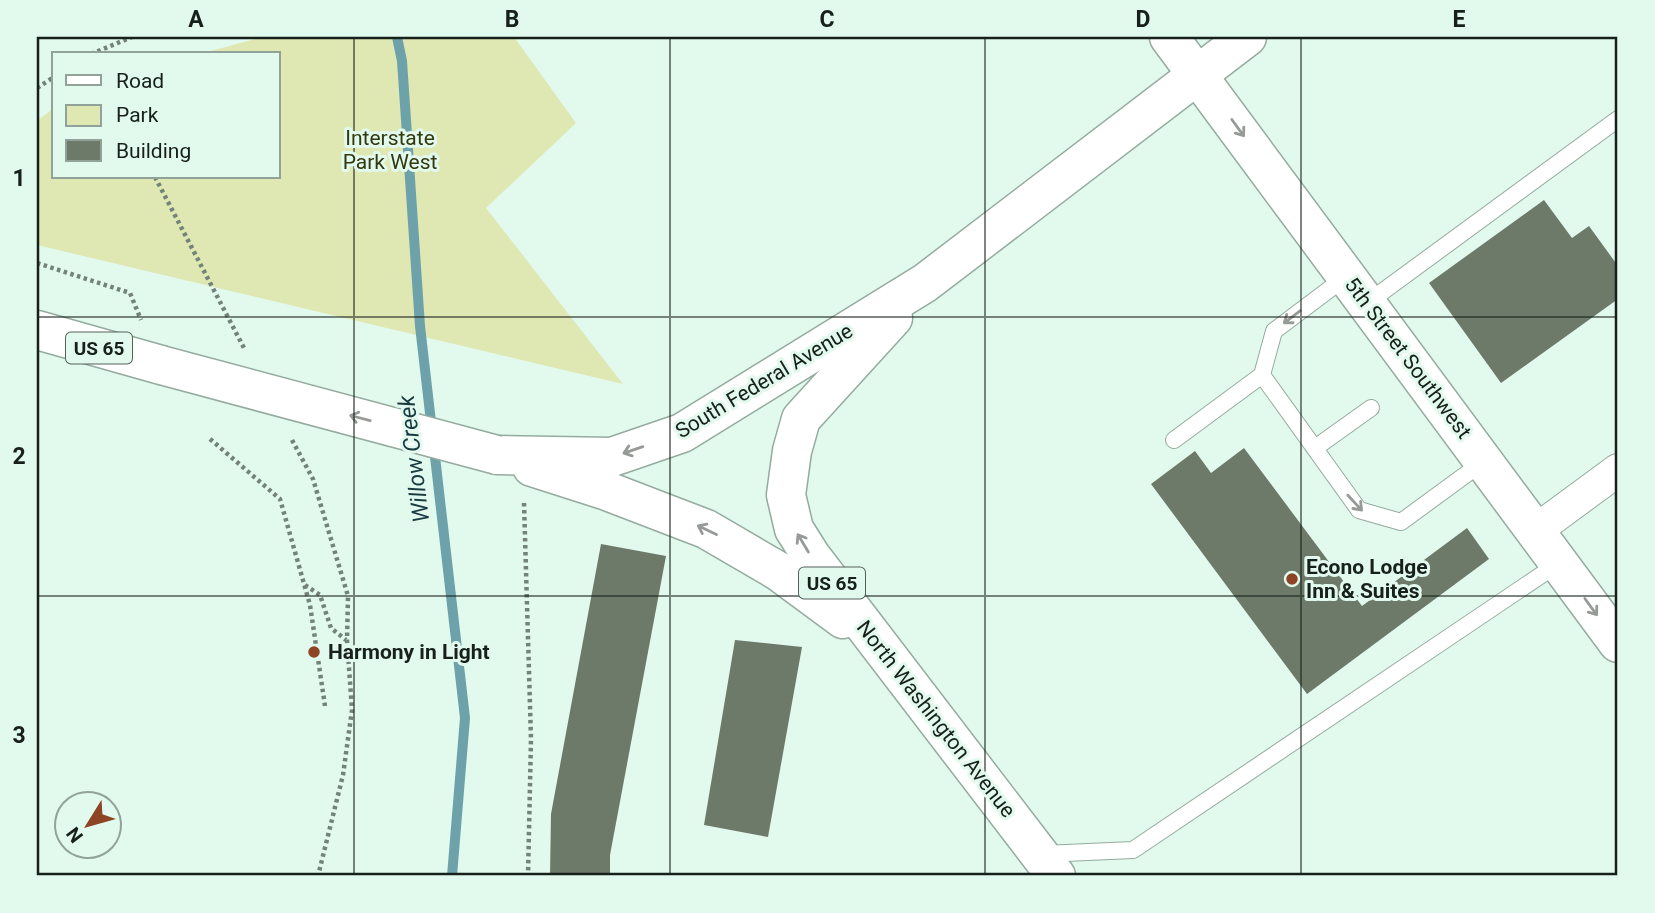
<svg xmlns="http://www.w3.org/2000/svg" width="1655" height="913" font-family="Roboto,sans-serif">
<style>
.green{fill:#dfe7b2}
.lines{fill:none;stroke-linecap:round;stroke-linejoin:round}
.stream{stroke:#6ea2aa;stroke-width:10}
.building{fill:#6d7a69}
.lane-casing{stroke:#94ab9f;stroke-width:18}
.street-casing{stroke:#94ab9f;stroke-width:34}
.primary-casing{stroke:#94ab9f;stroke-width:41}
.path{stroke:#73837a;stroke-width:4.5;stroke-dasharray:3.5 3.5;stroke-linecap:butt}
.lane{stroke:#fff;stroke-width:16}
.street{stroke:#fff;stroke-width:32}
.primary{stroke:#fff;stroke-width:38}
.primary-bridge-casing{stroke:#94ab9f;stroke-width:41;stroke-linecap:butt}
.primary-bridge{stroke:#fff;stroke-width:38}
.oneway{stroke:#979b98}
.grid{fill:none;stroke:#17201b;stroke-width:2;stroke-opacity:0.55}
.poi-dot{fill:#8d4425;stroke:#e2faed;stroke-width:2.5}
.labels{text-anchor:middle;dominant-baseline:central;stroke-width:6;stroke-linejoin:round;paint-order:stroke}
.shield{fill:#e2faed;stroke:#54615a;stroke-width:2}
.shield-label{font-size:19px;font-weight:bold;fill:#17201b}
.park-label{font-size:21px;fill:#34380e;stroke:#e2faed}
.street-label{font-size:21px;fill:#17201b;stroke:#e2faed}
.poi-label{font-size:21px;font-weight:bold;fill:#17201b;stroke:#e2faed;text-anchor:start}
.water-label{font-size:23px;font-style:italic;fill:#183a40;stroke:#e2faed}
.neatline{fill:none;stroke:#17201b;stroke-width:2.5}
.grid-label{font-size:23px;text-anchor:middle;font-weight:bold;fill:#17201b}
</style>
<rect width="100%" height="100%" fill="#e2faed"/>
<path class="green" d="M 262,37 L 514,37 L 576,123 L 486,208 L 623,384 L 37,245 L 37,121 L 54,108 L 54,177 L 278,177 L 278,54 L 200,54 Z"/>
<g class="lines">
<path class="stream" d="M 397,37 L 402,61 L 420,326 L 465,718 L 452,876"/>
</g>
<g class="building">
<path d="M 1544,200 L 1572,238 L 1589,226 L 1618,266 L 1618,299 L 1501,383 L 1429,283 Z"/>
<path d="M 1244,448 L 1362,606 L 1467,528 L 1489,559 L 1307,694 L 1151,484 L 1195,451 L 1211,473 Z"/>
<path d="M 601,544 L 666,556 L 610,855 L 610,876 L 550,876 L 551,814 Z"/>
<path d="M 735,640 L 802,647 L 768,837 L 704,825 Z"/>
</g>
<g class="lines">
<g class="lane-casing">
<g id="lane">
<path d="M 1347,276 L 1274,331 L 1262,375 L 1359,510 L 1401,522 L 1483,462"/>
<path d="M 1367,303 L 1618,119"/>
<path d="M 1174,440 L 1262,375"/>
<path d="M 1315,448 L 1371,408"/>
<path d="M 1043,854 L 1133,850 L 1559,563"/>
</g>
</g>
<g class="street-casing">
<path id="street" d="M 1535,531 L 1618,470"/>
</g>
<g class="primary-casing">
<g id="primary">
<path d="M 1169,37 L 1618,643"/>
<path d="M 893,318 L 801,419 L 792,451 L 786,495 L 794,529 L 811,556 L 1056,876"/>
<path d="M 37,330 L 161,365"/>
<path d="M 497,455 L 612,457 L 682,433 L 925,283 L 1247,37"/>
<path d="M 532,467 L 607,491 L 706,529 L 778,571 L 843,619"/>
</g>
</g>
<g class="path">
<path d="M 91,54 L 132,37"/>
<path d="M 37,88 L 54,77"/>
<path d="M 155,177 L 244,348"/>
<path d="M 37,263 L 130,293 L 141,320"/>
<path d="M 210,439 L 280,499 L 310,605 L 325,706"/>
<path d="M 292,440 L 313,479 L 348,596 L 347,640 L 352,710 L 343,775 L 318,876"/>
<path d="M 524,503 L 531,739 L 528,876"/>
<path d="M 305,585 L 320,595 L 331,628 L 346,640"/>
</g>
<use href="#lane" class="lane"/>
<use href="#street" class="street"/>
<use href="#primary" class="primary"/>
<g class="primary-bridge-casing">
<path id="primary-bridge" d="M 161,365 L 497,455"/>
</g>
<use href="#primary-bridge" class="primary-bridge"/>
</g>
<defs><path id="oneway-shaft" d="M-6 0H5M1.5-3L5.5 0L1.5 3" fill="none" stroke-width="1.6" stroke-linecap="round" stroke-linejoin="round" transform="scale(1.75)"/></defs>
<g class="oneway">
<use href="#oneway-shaft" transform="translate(1238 128) rotate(54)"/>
<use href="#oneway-shaft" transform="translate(1292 317) rotate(143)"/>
<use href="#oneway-shaft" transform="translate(360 418) rotate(-165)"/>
<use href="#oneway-shaft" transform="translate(633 450) rotate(161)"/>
<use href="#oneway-shaft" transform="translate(1355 503) rotate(47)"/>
<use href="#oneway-shaft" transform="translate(707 530) rotate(-154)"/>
<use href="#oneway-shaft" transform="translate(803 543) rotate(-121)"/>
<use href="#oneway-shaft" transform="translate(1591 607) rotate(54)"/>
</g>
<path class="grid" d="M 354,37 L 354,876M 670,37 L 670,876M 985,37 L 985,876M 1301,37 L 1301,876M 37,317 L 1618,317M 37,596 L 1618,596"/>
<g class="poi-dot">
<circle cx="1292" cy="579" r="7"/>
<circle cx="314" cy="652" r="7"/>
</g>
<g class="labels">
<g class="shield">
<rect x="66" y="332.5" width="66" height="31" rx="5"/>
<rect x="799" y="567.5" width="66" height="31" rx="5"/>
</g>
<g class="shield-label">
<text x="99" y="348">US 65</text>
<text x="832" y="583">US 65</text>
</g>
<g class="park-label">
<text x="390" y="138">Interstate<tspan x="390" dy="24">Park West</tspan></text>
</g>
<g class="street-label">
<text transform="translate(1408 358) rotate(53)">5th Street Southwest</text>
<text transform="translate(764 381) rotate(-31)">South Federal Avenue</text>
<text transform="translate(936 719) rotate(52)">North Washington Avenue</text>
</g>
<g class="poi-label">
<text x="1306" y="567">Econo Lodge<tspan x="1306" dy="24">Inn &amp; Suites</tspan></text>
<text x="328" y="652">Harmony in Light</text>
</g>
<g class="water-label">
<text transform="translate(414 459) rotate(-97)">Willow Creek</text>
</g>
</g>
<rect width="1655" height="913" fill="none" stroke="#e2faed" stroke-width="77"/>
<rect x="52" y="52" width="228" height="126" fill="#e2faed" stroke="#91a399" stroke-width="2"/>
<rect x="66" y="75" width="35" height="10" fill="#ffffff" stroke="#91a399" stroke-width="2"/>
<text x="116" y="88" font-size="21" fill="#17201b">Road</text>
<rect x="66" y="105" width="35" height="21" fill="#dfe7b2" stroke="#91a399" stroke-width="2"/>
<text x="116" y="122" font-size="21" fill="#17201b">Park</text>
<rect x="66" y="140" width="35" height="21" fill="#6d7a69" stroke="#91a399" stroke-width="2"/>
<text x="116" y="158" font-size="21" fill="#17201b">Building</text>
<g transform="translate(88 825) rotate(233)"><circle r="33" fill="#e2faed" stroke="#91a399" stroke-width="2"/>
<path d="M0-5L12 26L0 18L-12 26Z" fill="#8d4425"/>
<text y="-10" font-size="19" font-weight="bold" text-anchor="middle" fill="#17201b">N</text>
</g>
<rect x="38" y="38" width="1578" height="836" class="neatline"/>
<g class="grid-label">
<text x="196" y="27">A</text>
<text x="512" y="27">B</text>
<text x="827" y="27">C</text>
<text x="1143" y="27">D</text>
<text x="1459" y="27">E</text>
<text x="19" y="186">1</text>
<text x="19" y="464">2</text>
<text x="19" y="743">3</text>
</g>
</svg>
